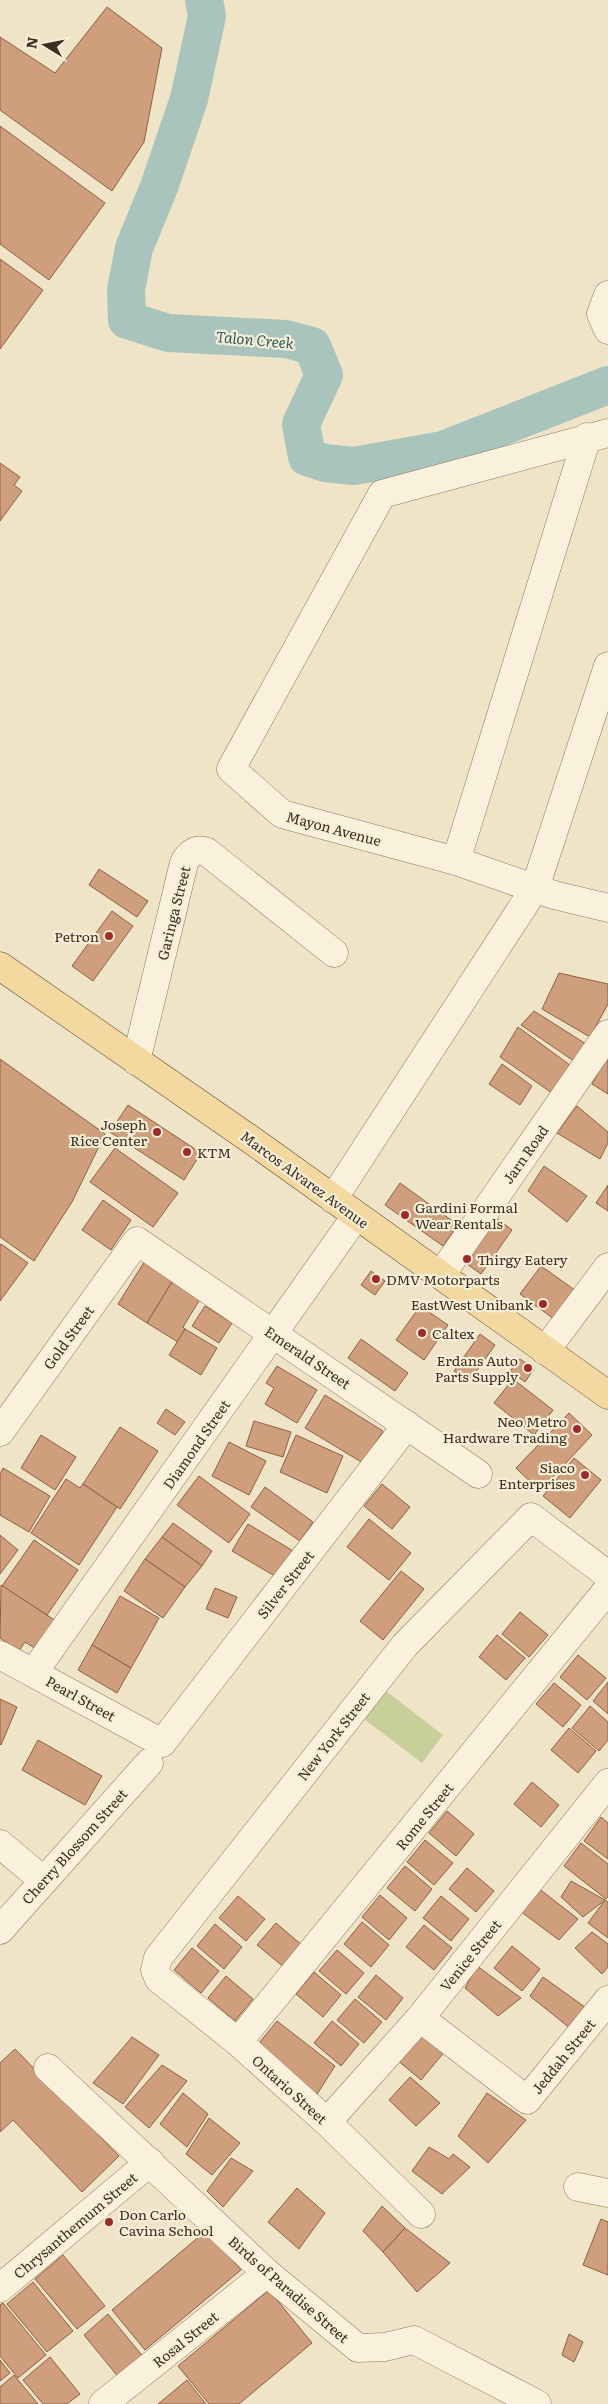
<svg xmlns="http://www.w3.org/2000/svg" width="608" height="2404" font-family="Literata,serif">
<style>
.green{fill:#c9cf9b}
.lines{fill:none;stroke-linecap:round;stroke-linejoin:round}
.river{stroke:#a9c4bc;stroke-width:38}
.building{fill:#cf9f7d;stroke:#8d5f41}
.minor-casing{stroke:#8d765c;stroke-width:29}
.major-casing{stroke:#5b4430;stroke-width:29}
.minor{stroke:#faf1dc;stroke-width:28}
.major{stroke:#f3d9a0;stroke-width:28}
.poi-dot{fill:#9e2a2b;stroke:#f7eed8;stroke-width:2}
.labels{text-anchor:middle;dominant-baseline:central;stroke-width:4.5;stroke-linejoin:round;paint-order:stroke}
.street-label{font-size:14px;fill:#3d2e20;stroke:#f7eed8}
.poi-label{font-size:14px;fill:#3d2e20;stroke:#f7eed8;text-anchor:end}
.water-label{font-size:15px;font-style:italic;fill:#2f5d5a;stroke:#f7eed8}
</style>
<rect width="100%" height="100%" fill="#f0e4c8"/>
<path class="green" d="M 386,1691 L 443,1735 L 422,1763 L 364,1719 Z"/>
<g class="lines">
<path class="river" d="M 204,0 L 207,16 L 189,99 L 159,187 L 134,248 L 126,290 L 127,320 L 168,333 L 286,339 L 312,346 L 324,375 L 301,424 L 307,457 L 325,463 L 354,466 L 443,450 L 608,385"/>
</g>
<g class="building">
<path d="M 107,7 L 162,48 L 144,142 L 112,191 L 0,110 L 0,37 L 55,73 Z"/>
<path d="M 0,126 L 105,203 L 49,280 L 0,244 Z"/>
<path d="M 0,259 L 43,290 L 0,349 Z"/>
<path d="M 0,463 L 20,477 L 14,485 L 22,491 L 0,521 Z"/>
<path d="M 99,869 L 148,901 L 137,917 L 89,885 Z"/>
<path d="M 112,911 L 133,926 L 93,981 L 72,966 Z"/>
<path d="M 559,973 L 608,984 L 608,1004 L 590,1037 L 542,1009 Z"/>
<path d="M 534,1011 L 586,1044 L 574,1061 L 521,1025 Z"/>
<path d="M 518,1027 L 574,1068 L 552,1093 L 500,1057 Z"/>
<path d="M 0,1059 L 105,1134 L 72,1202 L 34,1261 L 0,1237 Z"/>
<path d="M 606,1059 L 608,1061 L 608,1094 L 592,1084 Z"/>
<path d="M 502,1064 L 532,1086 L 520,1105 L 489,1084 Z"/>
<path d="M 128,1105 L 201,1153 L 184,1180 L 110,1132 Z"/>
<path d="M 577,1106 L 608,1132 L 608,1143 L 600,1159 L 557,1133 Z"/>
<path d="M 115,1148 L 178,1193 L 153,1227 L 90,1182 Z"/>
<path d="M 544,1166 L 587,1196 L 567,1222 L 528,1191 Z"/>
<path d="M 400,1183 L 458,1225 L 443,1246 L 385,1205 Z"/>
<path d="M 608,1185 L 608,1211 L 596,1203 Z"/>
<path d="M 103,1200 L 131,1220 L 111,1250 L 82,1230 Z"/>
<path d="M 491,1214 L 512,1230 L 481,1274 L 460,1259 Z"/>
<path d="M 1,1244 L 28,1263 L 0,1301 L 0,1245 Z"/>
<path d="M 146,1259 L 175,1277 L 147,1323 L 118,1304 Z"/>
<path d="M 541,1266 L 579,1293 L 558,1322 L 520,1294 Z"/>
<path d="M 371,1271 L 385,1281 L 375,1295 L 361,1285 Z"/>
<path d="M 175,1277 L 205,1291 L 183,1327 L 185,1329 L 178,1342 L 147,1323 Z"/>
<path d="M 205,1306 L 232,1323 L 219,1343 L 192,1326 Z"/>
<path d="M 420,1306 L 448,1325 L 424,1360 L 396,1340 Z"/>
<path d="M 185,1329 L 217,1348 L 201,1375 L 169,1355 Z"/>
<path d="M 480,1334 L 495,1345 L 469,1382 L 454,1371 Z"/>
<path d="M 361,1339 L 408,1373 L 395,1391 L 348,1358 Z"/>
<path d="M 520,1359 L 534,1369 L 525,1382 L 510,1371 Z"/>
<path d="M 277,1366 L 317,1390 L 297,1423 L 265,1404 L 274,1388 L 266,1383 Z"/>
<path d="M 513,1379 L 553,1410 L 534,1435 L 494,1403 Z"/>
<path d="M 325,1395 L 383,1431 L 363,1463 L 305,1428 Z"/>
<path d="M 166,1409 L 185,1422 L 175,1435 L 157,1423 Z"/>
<path d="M 569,1413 L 592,1435 L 540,1491 L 516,1468 Z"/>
<path d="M 254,1421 L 291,1432 L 283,1457 L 246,1446 Z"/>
<path d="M 120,1427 L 158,1451 L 120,1509 L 83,1484 Z"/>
<path d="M 41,1435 L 76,1457 L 55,1490 L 21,1468 Z"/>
<path d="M 296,1435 L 343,1456 L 327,1493 L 280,1472 Z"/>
<path d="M 229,1442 L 266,1461 L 249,1495 L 212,1476 Z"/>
<path d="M 574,1458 L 601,1480 L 570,1518 L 543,1496 Z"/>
<path d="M 3,1468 L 50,1496 L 29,1532 L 0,1515 L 0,1474 Z"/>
<path d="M 199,1476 L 250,1514 L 229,1543 L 177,1505 Z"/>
<path d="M 66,1479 L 80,1488 L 83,1484 L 117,1507 L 79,1565 L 31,1533 Z"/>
<path d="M 382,1484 L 410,1507 L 392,1529 L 364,1506 Z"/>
<path d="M 265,1487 L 313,1522 L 300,1541 L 251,1507 Z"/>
<path d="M 369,1519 L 411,1553 L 389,1580 L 347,1547 Z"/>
<path d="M 173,1523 L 212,1551 L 202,1566 L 162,1537 Z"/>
<path d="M 248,1524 L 295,1552 L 280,1579 L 232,1551 Z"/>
<path d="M 0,1535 L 18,1550 L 0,1574 Z"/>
<path d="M 162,1537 L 202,1566 L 185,1587 L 145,1559 Z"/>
<path d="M 34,1540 L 78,1570 L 47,1615 L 2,1586 Z"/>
<path d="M 145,1559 L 185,1587 L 163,1618 L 124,1591 Z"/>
<path d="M 401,1571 L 424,1589 L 383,1640 L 360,1621 Z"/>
<path d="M 1,1585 L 56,1621 L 36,1649 L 25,1642 L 19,1651 L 0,1638 Z"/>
<path d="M 215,1588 L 237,1597 L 228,1618 L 206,1609 Z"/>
<path d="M 120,1596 L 159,1618 L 131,1668 L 92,1645 Z"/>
<path d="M 520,1612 L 548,1635 L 529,1657 L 502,1634 Z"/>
<path d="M 497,1635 L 525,1658 L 506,1680 L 479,1657 Z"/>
<path d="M 92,1645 L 131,1668 L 117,1693 L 78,1670 Z"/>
<path d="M 578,1655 L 606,1678 L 587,1700 L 560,1677 Z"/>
<path d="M 608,1682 L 608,1714 L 593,1701 Z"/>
<path d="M 554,1683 L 581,1705 L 563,1727 L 536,1704 Z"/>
<path d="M 0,1699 L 17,1707 L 1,1745 L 0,1744 Z"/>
<path d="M 590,1706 L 608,1722 L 608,1740 L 599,1751 L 572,1728 Z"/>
<path d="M 569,1728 L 596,1751 L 578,1773 L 551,1750 Z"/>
<path d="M 38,1740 L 102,1776 L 85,1805 L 22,1770 Z"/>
<path d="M 532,1782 L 559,1805 L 541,1827 L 514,1804 Z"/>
<path d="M 447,1811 L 474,1834 L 456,1856 L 429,1833 Z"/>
<path d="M 601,1817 L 608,1823 L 608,1859 L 584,1841 Z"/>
<path d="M 425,1840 L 453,1863 L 434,1885 L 407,1862 Z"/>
<path d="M 581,1843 L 608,1864 L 608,1897 L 606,1899 L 564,1866 Z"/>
<path d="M 405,1866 L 432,1889 L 415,1911 L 387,1888 Z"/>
<path d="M 467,1868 L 494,1891 L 476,1912 L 449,1889 Z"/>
<path d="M 571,1881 L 605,1900 L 583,1917 L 561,1897 Z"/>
<path d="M 533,1884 L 578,1919 L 559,1940 L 516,1908 Z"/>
<path d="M 380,1895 L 407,1918 L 389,1940 L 362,1917 Z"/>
<path d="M 238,1896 L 265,1919 L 246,1941 L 219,1918 Z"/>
<path d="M 441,1896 L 469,1919 L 451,1941 L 423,1918 Z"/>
<path d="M 605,1900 L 608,1902 L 608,1938 L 588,1923 Z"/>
<path d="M 362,1922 L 389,1945 L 371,1967 L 344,1944 Z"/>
<path d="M 276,1923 L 303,1946 L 285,1968 L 257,1945 Z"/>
<path d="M 215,1924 L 242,1947 L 224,1969 L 197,1946 Z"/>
<path d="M 424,1925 L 452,1948 L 434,1970 L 406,1947 Z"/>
<path d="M 592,1932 L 608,1944 L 608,1967 L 602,1974 L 575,1948 Z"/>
<path d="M 512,1946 L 540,1969 L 522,1991 L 494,1968 Z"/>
<path d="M 192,1948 L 219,1971 L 201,1993 L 174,1970 Z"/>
<path d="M 337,1950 L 364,1973 L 346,1994 L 319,1971 Z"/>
<path d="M 477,1966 L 521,1998 L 498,2016 L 465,1988 Z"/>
<path d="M 314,1972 L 341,1995 L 323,2017 L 296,1994 Z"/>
<path d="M 376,1975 L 403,1998 L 386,2020 L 358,1997 Z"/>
<path d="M 226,1976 L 253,1999 L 235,2021 L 208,1998 Z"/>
<path d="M 543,1977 L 589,2010 L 571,2029 L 530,1996 Z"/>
<path d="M 355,1999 L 382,2022 L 364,2043 L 337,2020 Z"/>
<path d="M 277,2021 L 335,2066 L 314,2099 L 255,2048 Z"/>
<path d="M 332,2021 L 359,2044 L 341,2066 L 314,2043 Z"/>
<path d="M 419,2029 L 446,2050 L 421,2080 L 396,2059 Z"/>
<path d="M 132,2037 L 159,2055 L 123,2104 L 93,2083 Z"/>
<path d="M 15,2049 L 119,2156 L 82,2192 L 13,2120 L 0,2132 L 0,2063 Z"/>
<path d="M 162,2065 L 187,2081 L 149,2128 L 125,2107 Z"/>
<path d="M 410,2077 L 440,2103 L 416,2126 L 389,2100 Z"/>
<path d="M 183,2093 L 208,2114 L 187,2147 L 160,2124 Z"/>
<path d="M 487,2093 L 526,2120 L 488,2163 L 458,2136 Z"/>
<path d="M 209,2118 L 240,2143 L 212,2175 L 186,2154 Z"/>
<path d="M 429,2147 L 449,2159 L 453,2154 L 470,2167 L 442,2194 L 412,2171 Z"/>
<path d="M 231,2158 L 253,2171 L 223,2207 L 207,2191 Z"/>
<path d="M 297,2188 L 325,2213 L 299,2249 L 268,2222 Z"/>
<path d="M 382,2206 L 405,2228 L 383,2252 L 363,2231 Z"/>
<path d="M 601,2219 L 608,2222 L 608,2275 L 583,2265 Z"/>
<path d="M 405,2228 L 450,2263 L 417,2292 L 383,2252 Z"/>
<path d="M 207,2230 L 241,2270 L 145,2350 L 112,2310 Z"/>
<path d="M 63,2255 L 105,2306 L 77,2329 L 35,2279 Z"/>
<path d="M 33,2282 L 73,2331 L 47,2352 L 7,2304 Z"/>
<path d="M 269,2290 L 312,2343 L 239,2404 L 209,2404 L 178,2366 Z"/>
<path d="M 3,2303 L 46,2355 L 18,2378 L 0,2356 L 0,2305 Z"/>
<path d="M 108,2314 L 145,2359 L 120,2379 L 84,2335 Z"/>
<path d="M 569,2334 L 583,2342 L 574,2362 L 562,2355 Z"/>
<path d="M 50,2357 L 80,2394 L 67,2404 L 43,2404 L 23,2380 Z"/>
<path d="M 0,2360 L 10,2373 L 0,2381 Z"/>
<path d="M 14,2375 L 38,2404 L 0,2404 L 0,2387 Z"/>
<path d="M 187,2380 L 206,2404 L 158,2404 Z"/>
</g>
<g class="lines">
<g class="minor-casing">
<g id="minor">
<path d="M 608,295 L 601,314 L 608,330"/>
<path d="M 608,433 L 382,494 L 231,769 L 282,814 L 456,861 L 554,895 L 608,908"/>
<path d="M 456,861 L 587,437"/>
<path d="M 136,1061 L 184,863 C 189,853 196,848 207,852 L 334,953"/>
<path d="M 333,1199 L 535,888 L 608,666"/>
<path d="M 441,1275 L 608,1034"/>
<path d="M 545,1351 L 608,1267"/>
<path d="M 0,1432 L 137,1241 L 478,1474"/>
<path d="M 0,1655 L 162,1743 L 407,1425"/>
<path d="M 34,1672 L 356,1216"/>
<path d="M 0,1844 L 43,1880"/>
<path d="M 0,1930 L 149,1763"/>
<path d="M 420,2018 L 527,2100 L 608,2000"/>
<path d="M 238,2042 L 608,1589"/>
<path d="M 48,2068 L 267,2273 L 358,2348 L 385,2347 L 414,2340 L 537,2404"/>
<path d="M 327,2122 L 420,2018 L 608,1783"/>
<path d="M 578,2187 L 608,2193"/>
<path d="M 421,2214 L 327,2122 L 238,2042 L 159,1979 L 155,1970 L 158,1958 L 405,1645 L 531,1517 L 608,1575"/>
<path d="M 0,2288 L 150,2162"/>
<path d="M 103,2404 L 267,2273"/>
</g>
</g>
<g class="major-casing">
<path id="major" d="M 0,966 L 250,1139 L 608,1395"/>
</g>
<use href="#minor" class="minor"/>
<use href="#major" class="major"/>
</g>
<g class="poi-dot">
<circle cx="109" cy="936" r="5"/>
<circle cx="157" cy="1132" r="5"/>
<circle cx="187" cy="1152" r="5"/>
<circle cx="405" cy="1215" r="5"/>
<circle cx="467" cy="1259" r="5"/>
<circle cx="376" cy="1279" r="5"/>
<circle cx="543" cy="1304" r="5"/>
<circle cx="422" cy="1333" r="5"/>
<circle cx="528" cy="1368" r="5"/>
<circle cx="577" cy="1429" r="5"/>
<circle cx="585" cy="1475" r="5"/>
<circle cx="109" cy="2222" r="5"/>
</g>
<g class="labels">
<g class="street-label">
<text transform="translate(334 828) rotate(15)">Mayon Avenue</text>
<text transform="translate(173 913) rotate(-76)">Garinga Street</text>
<text transform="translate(525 1154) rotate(-55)">Jarn Road</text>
<text transform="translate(305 1179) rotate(36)">Marcos Alvarez Avenue</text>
<text transform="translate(68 1337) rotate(-54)">Gold Street</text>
<text transform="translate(308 1357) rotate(34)">Emerald Street</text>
<text transform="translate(196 1444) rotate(-55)">Diamond Street</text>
<text transform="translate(285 1584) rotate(-52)">Silver Street</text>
<text transform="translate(81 1698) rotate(29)">Pearl Street</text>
<text transform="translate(333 1736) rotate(-52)">New York Street</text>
<text transform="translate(424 1816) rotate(-51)">Rome Street</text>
<text transform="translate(74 1846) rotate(-48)">Cherry Blossom Street</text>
<text transform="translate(470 1955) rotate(-51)">Venice Street</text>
<text transform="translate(563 2056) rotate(-51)">Jeddah Street</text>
<text transform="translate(290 2089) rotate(42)">Ontario Street</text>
<text transform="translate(75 2225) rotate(-40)">Chrysanthemum Street</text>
<text transform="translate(289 2289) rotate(41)">Birds of Paradise Street</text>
<text transform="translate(185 2339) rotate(-39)">Rosal Street</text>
</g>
<g class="poi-label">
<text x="99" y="936">Petron</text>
<text x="147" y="1124">Joseph<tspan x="147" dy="16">Rice Center</tspan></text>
<text x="197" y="1152" text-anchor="start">KTM</text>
<text x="415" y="1207" text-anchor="start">Gardini Formal<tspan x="415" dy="16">Wear Rentals</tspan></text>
<text x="477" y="1259" text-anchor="start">Thirgy Eatery</text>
<text x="386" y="1279" text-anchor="start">DMV Motorparts</text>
<text x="533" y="1304">EastWest Unibank</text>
<text x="432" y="1333" text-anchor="start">Caltex</text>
<text x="518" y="1360">Erdans Auto<tspan x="518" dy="16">Parts Supply</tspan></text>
<text x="567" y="1421">Neo Metro<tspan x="567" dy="16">Hardware Trading</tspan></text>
<text x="575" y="1467">Siaco<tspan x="575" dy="16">Enterprises</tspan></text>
<text x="119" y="2214" text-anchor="start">Don Carlo<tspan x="119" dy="16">Cavina School</tspan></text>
</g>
<g class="water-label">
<text transform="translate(255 339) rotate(5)">Talon Creek</text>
</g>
</g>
<g transform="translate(45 45) rotate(280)" stroke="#f7eed8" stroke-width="4" paint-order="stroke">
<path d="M0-4L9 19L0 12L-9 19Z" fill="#3d2e20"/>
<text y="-8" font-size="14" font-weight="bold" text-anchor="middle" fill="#3d2e20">N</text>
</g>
</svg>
